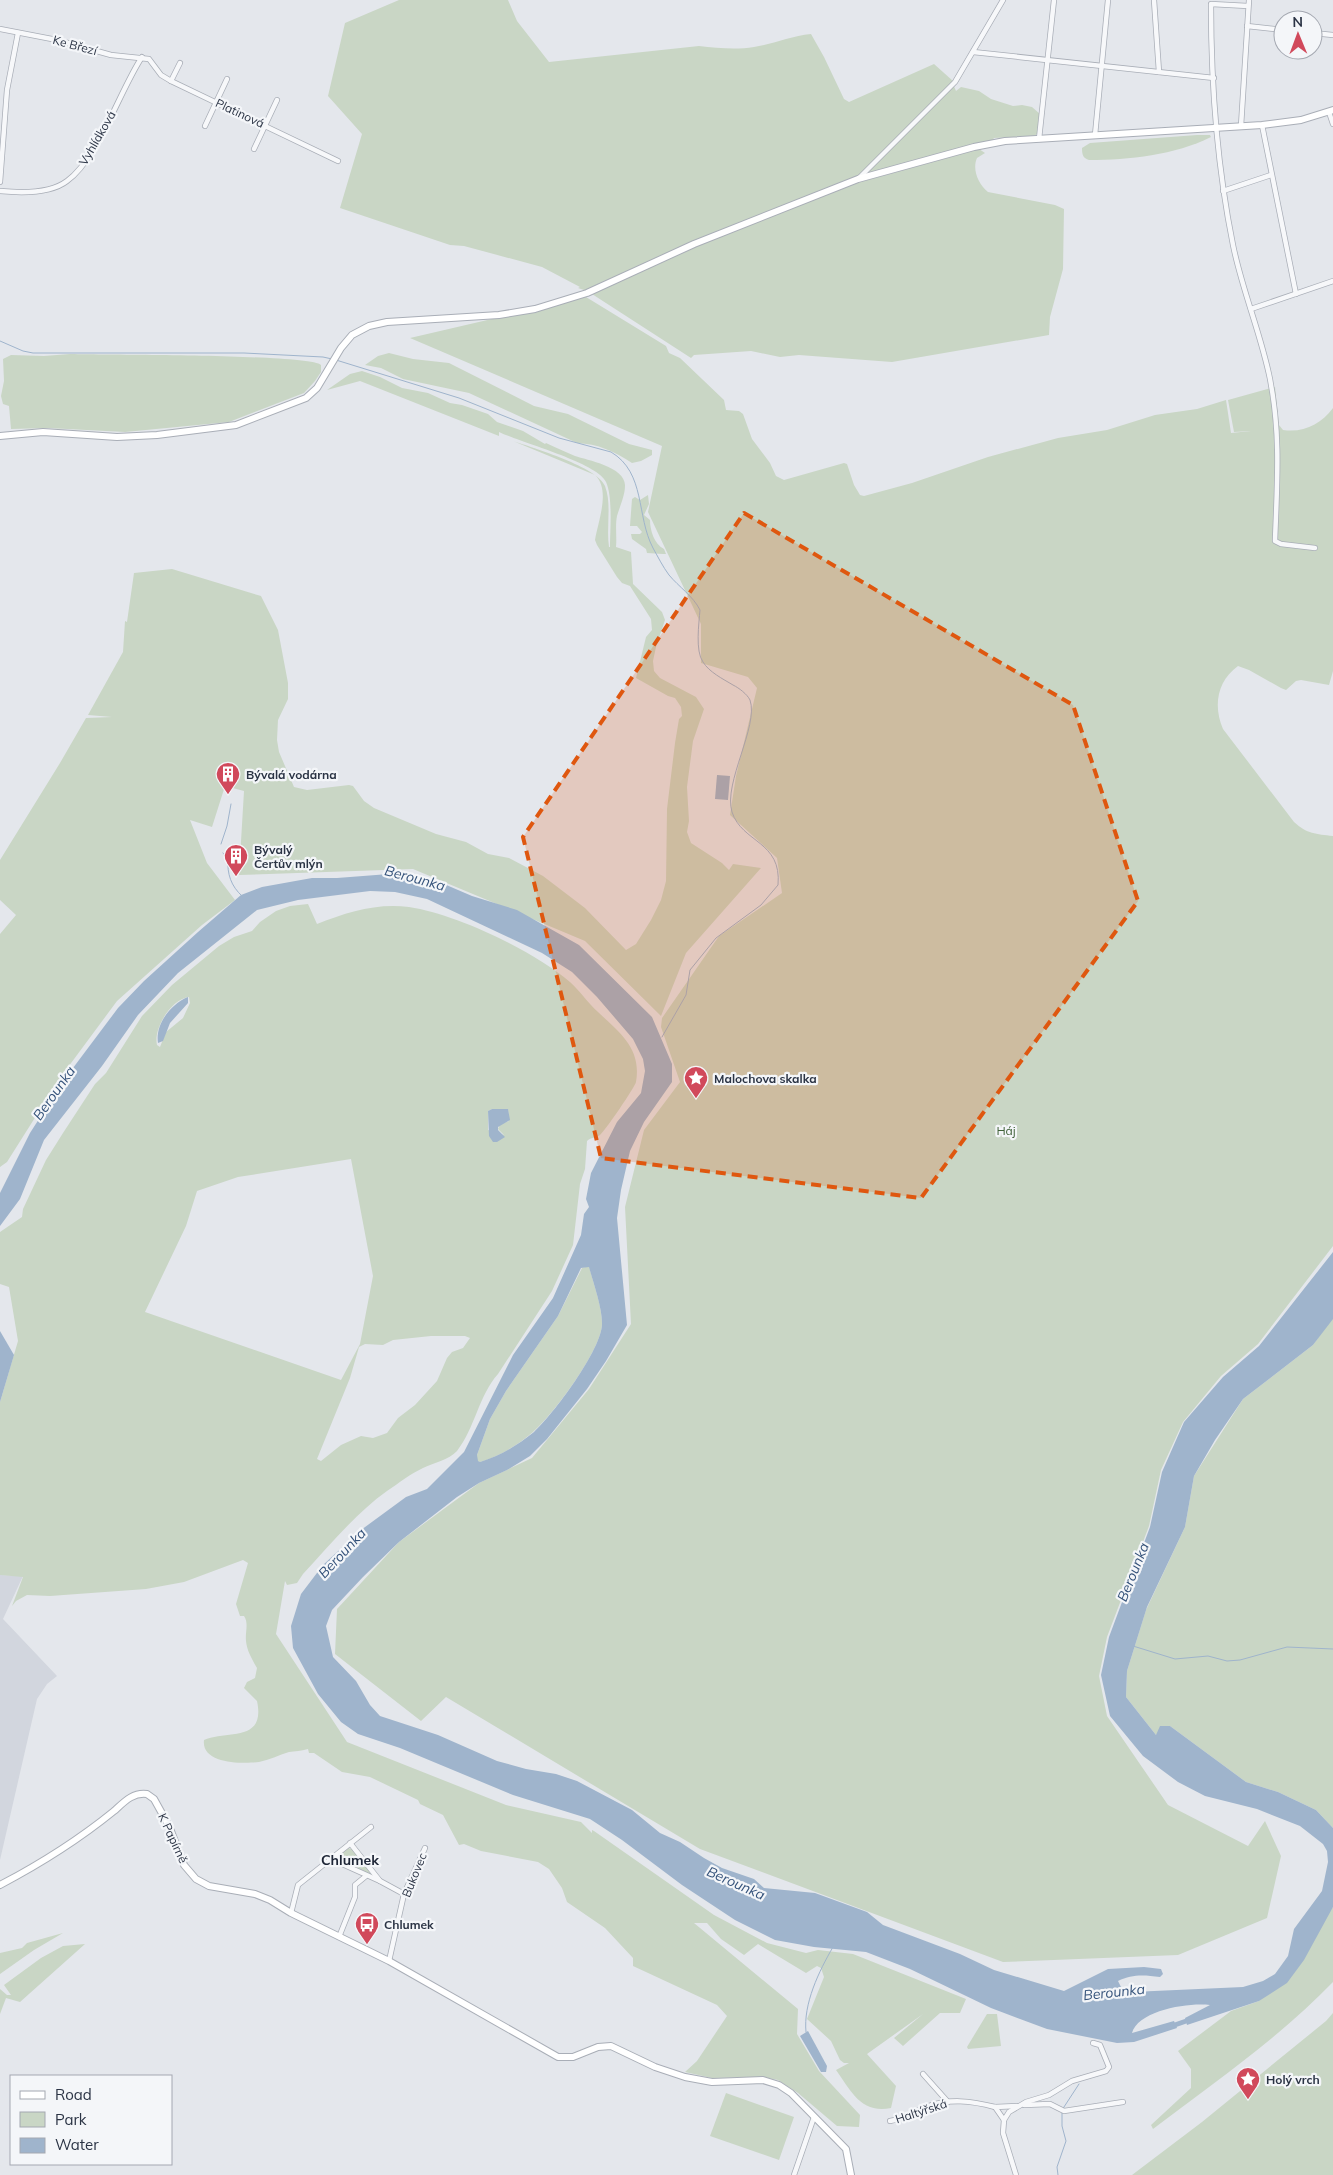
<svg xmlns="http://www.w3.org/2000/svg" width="1333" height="2175" font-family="Mulish,sans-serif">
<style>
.built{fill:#d2d6de}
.green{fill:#c9d6c5;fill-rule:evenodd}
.water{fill:#9fb4cc;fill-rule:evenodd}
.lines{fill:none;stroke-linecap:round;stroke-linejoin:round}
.stream{stroke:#9fb4cc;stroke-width:1}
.canal{stroke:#9fb4cc;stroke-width:5}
.street-casing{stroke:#a9aeb7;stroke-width:6}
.secondary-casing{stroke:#a9aeb7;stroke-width:8}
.street{stroke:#f7f8fa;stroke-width:4.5}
.secondary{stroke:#fff;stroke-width:6}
.marked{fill:#df570f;fill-opacity:0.2;stroke:#df570f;stroke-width:4;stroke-dasharray:10 6;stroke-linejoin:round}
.labels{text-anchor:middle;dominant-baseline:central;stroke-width:4.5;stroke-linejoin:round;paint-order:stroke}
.street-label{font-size:12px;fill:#2b3445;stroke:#f4f6f9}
.poi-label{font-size:12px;font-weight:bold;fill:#2b3445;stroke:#f4f6f9;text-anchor:start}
.park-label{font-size:12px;fill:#3f6138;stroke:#f4f6f9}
.water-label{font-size:14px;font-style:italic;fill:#34527a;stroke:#f4f6f9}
.neighbourhood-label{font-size:14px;font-weight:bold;fill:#1d2536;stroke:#f4f6f9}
</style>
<rect width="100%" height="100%" fill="#e4e7ec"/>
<path class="built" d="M 0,1575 L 23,1576 L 3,1619 L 57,1676 L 47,1684 L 37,1699 L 0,1860 Z"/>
<g class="green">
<path d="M 399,0 L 508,0 L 517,21 L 549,62 L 699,46 C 717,48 736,50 754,47 C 773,44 791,36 811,34 L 824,57 L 844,99 L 849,102 L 934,64 L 953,81 L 858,178 L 625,272 L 587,291 L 578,288 L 580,287 L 542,267 L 464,246 L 450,245 L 340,208 L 362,134 L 328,96 L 345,23 Z"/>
<path d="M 953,84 L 956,91 L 961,87 L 979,91 L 991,99 L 1013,106 L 1022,105 L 1032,107 L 1040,114 L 1037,134 L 1034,136 L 994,138 L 991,142 L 858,179 Z"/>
<path d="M 1197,135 L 1210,135 L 1211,137 C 1175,155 1129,160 1089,160 C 1083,158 1082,155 1082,148 L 1090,143 Z"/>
<path d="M 979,149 L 985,153 L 977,158 C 972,169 978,184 988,192 L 1055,205 L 1064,209 L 1063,269 L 1050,317 L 1049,335 L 892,362 L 799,355 L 780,357 L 751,351 L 694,355 L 691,358 L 592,294 L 694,246 L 860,182 Z"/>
<path d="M 586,297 L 666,346 L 669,353 L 680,358 L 724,400 L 726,410 L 739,411 L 743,414 L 752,439 L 770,463 L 776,476 L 784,480 L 844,463 L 847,464 L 854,485 L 860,495 L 864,496 L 912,483 L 988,457 L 1058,438 L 1107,430 L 1155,415 L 1197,409 L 1226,400 L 1231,433 L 1251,431 L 1234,432 L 1228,400 L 1275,387 L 1279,425 L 1283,430 C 1304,433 1321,424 1333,408 L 1333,671 L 1329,685 L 1301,680 L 1296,681 L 1286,690 L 1281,688 L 1249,670 L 1238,666 C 1217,681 1213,706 1223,729 L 1294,822 C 1307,834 1316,834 1333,836 L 1333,1246 L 1258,1344 L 1221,1376 L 1183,1422 L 1161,1470 L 1149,1526 L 1107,1637 L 1099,1676 L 1107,1716 L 1168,1805 L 1248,1846 L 1265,1821 L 1281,1856 L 1267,1918 L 1178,1955 L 1003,1962 L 700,1849 L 446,1697 L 421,1721 L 335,1654 L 337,1609 L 399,1542 L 479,1483 L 532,1458 L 589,1389 L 631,1324 L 625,1207 L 644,1130 L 680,1082 L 661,1027 L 662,1018 L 719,936 L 782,893 L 777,858 L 730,815 L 736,776 L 757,688 L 748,677 L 701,663 L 701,624 L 648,512 L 662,446 L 410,338 Z"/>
<path d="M 389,353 L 413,359 L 449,363 L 534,406 L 568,414 L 629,444 L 652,450 L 652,455 L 641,461 L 632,463 C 614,451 598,444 577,443 L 469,393 L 403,379 L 381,368 L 365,365 L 378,356 Z"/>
<path d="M 70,354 C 101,355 310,354 321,365 L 321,372 L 315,381 L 304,393 L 229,422 L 125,432 L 48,428 L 11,429 L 9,406 L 3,404 L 1,396 L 4,381 L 3,359 L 11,355 L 44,356 Z"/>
<path d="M 362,371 L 380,377 L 402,388 L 428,393 L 450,403 L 462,405 L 488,414 L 497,422 L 523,431 L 545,444 L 546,443 C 555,447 565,452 575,456 C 587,460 626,467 625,486 C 625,495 620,506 617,516 C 615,526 617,537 616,547 L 631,552 L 633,584 L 662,612 L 665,620 L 656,647 L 653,661 L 654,671 L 660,678 L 696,697 L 704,709 L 693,741 L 687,787 L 689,821 L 687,832 L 691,843 L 722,863 L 729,870 L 733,864 L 761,868 L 686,953 L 661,1016 L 585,941 L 413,869 L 239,875 L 244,791 L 225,786 L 212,827 L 190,820 L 207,863 L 235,900 L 202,925 L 117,1001 L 60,1078 L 7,1162 L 0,1167 L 0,934 L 16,915 L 0,900 L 0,860 L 60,763 L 86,718 L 112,717 L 88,715 L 123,652 L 125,621 L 127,622 L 134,573 L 172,569 L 261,596 L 278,630 L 288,683 L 288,699 L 278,720 L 277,740 L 279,752 L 294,787 L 307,790 L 349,785 L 353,786 L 364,801 L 374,808 L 436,834 L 466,842 L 488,854 L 509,858 L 543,876 L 585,908 L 626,950 L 636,944 L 651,920 L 661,900 L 666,881 L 667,809 L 675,743 L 679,719 L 682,716 L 681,707 L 675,698 L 668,696 L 636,678 L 646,637 L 652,630 L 651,619 L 630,586 L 622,583 L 617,577 L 597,545 L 595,540 C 598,521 611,490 595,475 L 513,441 C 533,448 598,467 605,486 C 612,504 606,527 609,547 L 610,547 C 610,530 613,497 606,482 C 598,463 519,442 499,432 L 499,436 L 360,381 L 327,390 L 350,374 Z"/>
<path d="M 648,495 L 649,504 L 644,515 L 650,520 C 650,530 654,544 664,549 L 666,554 L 663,554 L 647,553 L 646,549 L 632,539 L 631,534 L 640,534 L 642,532 L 637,526 L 630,526 L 632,499 L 635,497 L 640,500 Z"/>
<path d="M 308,904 L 317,924 C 348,912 376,903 409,907 C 457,914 533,951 570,982 C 580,991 588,1003 598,1012 C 619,1032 642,1048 636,1082 C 635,1087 605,1131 600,1135 C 596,1138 591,1137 587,1141 L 585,1169 L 580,1184 L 573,1245 L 552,1291 L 498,1374 C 479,1395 475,1428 457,1451 C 449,1460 433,1463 423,1468 C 410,1474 399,1483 387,1491 C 356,1513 330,1545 303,1574 L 297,1583 L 287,1585 L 285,1581 L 276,1634 L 347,1742 L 506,1805 L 581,1822 L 592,1833 L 592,1830 L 594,1831 L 714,1915 L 767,1943 L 806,1953 L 818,1950 L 853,1954 L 966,1999 L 960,2013 L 940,2013 L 903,2046 L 894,2038 L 923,2014 L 867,2054 L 896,2086 L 891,2108 C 861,2114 851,2091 836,2070 L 849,2063 L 844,2063 L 840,2060 L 831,2041 L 807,2019 L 824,1977 L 821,1968 L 817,1966 L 806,1973 L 758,1944 L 744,1955 L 721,1939 L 707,1923 L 694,1923 L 798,2009 L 797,2034 L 819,2071 L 860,2115 L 859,2127 L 837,2126 L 798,2093 L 778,2080 L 763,2077 L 712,2078 L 685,2072 L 697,2061 L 727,2016 L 717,2005 L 633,1966 L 633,1958 L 605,1928 L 567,1902 L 562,1888 L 549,1869 L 538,1862 L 481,1851 L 464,1844 L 459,1845 L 443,1815 L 420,1804 L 418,1800 L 370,1777 L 342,1772 L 314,1753 L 309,1753 L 308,1749 C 301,1751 295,1751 289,1752 C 279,1755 269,1760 259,1762 C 243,1764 201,1764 204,1740 C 226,1730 266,1743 257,1701 L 244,1688 L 247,1682 L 255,1678 L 257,1668 C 252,1659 247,1651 246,1641 C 245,1632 249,1623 244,1616 L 240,1616 L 236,1604 L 248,1563 L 243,1560 L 184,1582 L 146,1589 L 50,1596 L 27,1595 L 16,1601 L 12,1606 L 23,1577 L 0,1575 L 0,1402 L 18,1341 L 9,1287 L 0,1284 L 0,1232 L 22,1217 L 23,1209 L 46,1160 L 63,1133 L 95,1084 L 106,1073 L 142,1016 L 172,985 L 219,946 L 234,937 L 252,931 L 260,922 L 276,911 L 290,906 ZM 189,997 L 190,1003 L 183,1018 L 166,1032 L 160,1047 L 157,1045 C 153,1029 171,999 189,997 ZM 492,1109 L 508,1109 L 509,1121 L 500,1124 L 498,1129 L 504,1135 L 488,1130 L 488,1111 ZM 351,1159 L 373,1276 L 360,1344 L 341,1380 L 145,1312 L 186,1226 L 197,1191 L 238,1177 ZM 431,1336 L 465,1336 L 470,1338 L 463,1348 L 452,1352 L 447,1358 L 437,1381 L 415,1405 L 398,1418 L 387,1433 L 373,1438 L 361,1436 L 341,1445 L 321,1461 L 317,1459 L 350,1378 L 359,1347 L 365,1344 L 383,1345 L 393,1340 Z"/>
<path d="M 589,1266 C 593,1283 602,1306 602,1323 C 603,1348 553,1415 533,1432 C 518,1445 500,1456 480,1462 L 477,1461 L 477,1455 L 490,1419 L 506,1391 L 558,1316 L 582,1268 Z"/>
<path d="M 1333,1317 L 1333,1828 L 1316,1810 L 1278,1792 L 1246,1782 L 1170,1726 L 1156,1735 L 1126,1697 L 1127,1671 L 1146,1610 L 1185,1527 L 1194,1476 L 1243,1399 L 1313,1345 Z"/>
<path d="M 347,1848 L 353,1849 L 378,1879 L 339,1861 L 339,1856 Z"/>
<path d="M 1333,1907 L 1333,1982 C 1279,2038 1215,2082 1153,2129 L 1151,2125 L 1191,2088 L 1191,2069 L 1178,2051 L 1231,2011 L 1259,2001 Z"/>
<path d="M 63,1933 L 34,1950 L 0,1974 L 0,1953 L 22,1948 L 27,1943 Z"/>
<path d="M 85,1944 L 20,2002 L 6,1998 L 0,2014 L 0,1989 L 7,1995 L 11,1995 L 4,1985 L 41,1958 L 63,1946 Z"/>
<path d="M 1333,2013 L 1333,2175 L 1132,2175 L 1202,2122 L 1326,2021 Z"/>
<path d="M 987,2014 L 997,2014 L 1001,2046 L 968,2049 L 967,2047 Z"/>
<path d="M 726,2093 L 794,2117 L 779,2160 L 710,2136 Z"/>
</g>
<g class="water">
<path d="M 717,775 L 730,776 L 728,800 L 715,799 Z"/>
<path d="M 389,874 L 412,876 L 437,881 L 472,896 L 517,910 L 579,945 L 652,1017 L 672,1064 L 672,1082 L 644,1122 L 630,1151 L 621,1190 L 617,1218 L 627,1325 L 606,1361 L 587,1389 L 547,1439 L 530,1456 L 507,1470 L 479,1483 L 457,1497 L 399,1542 L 363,1577 L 332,1610 L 326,1626 L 333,1657 L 356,1681 L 370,1705 L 380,1716 L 438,1735 L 497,1761 L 526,1769 L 556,1774 L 577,1781 L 632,1810 L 660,1833 L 680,1842 L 704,1858 L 722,1868 L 754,1879 L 764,1888 L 815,1893 L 867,1912 L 883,1925 L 960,1954 L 994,1970 L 1064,1991 L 1108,1969 L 1144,1967 L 1161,1969 L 1163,1974 L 1160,1977 C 1144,1975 1132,1974 1118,1981 L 1122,1989 L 1132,1992 L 1243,1987 L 1263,1981 L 1275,1974 L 1288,1956 L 1294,1929 L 1322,1891 L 1328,1862 L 1327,1851 L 1323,1844 L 1300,1826 L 1257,1809 L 1205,1796 L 1178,1782 L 1143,1756 L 1110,1716 L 1101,1675 L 1109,1637 L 1150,1527 L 1162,1472 L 1184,1422 L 1223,1377 L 1259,1346 L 1333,1252 L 1333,1319 L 1313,1345 L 1243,1399 L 1215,1440 L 1194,1476 L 1185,1527 L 1147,1607 L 1127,1671 L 1126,1697 L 1156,1735 L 1160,1726 L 1170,1726 L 1246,1782 L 1278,1792 L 1316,1810 L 1333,1828 L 1333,1907 L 1304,1960 L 1287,1983 L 1259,2001 L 1187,2025 L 1185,2018 L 1210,2005 C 1190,2002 1138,2010 1132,2033 L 1174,2021 L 1177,2028 L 1134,2042 L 1117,2043 L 1047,2029 L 991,2008 L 910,1969 L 866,1952 L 814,1947 L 775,1940 L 735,1920 L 682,1885 L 622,1840 L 590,1819 L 513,1795 L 400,1748 L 358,1734 L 341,1722 L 318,1694 L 293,1648 L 291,1626 L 301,1594 L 323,1565 L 361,1530 L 406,1497 L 427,1489 L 464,1452 L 513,1355 L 553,1298 L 581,1235 L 584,1214 L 589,1207 L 586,1199 L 591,1173 L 617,1122 L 641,1093 L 645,1071 L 643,1059 L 633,1039 L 597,997 L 572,972 L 542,953 L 427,899 L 395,892 L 370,891 L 298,900 L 257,910 L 178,973 L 138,1015 L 102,1066 L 44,1140 L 20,1199 L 0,1226 L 0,1193 L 30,1133 L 64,1080 L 118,1008 L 144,981 L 198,932 L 241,895 L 262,887 L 312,878 L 337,878 ZM 589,1267 C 593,1282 602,1307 602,1323 C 603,1348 553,1415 534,1432 C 518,1445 500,1456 480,1462 L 478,1461 L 477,1455 L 490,1419 L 506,1391 L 558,1316 L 581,1268 Z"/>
<path d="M 188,997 L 188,1003 L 170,1023 L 163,1041 L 158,1043 C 155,1024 171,1004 188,997 Z"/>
<path d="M 492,1109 L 508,1109 L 510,1120 L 498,1127 L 498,1130 L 505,1137 L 497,1142 L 493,1142 L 489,1136 L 488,1111 Z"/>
<path d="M 0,1331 L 14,1355 L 0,1402 Z"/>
<path d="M 808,2031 L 827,2066 L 826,2072 L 821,2072 L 800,2036 Z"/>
</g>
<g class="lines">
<g class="stream">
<path d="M 0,341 L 23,351 L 33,353 L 244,353 L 323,357 L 332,359"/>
<path d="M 336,360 L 459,398 L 559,438 L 611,452 C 646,473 636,516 653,548 C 658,557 663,567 669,575 C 679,587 693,596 700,610 C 699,623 695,651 703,662 C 709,672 723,679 733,685 C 739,688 747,694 750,700 C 759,726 723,783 732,812 C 742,843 782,841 778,885 L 761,905 L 716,938 L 690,970 L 686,995 L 662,1037"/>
<path d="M 221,844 L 227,826 L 231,804"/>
<path d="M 223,853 L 228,859 C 227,874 231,886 242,896"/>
<path d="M 1133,1646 L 1175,1659 L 1208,1656 L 1227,1661 L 1240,1660 L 1287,1647 L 1333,1649"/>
<path d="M 806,2032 C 803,2004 819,1971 833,1947"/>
<path d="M 1058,2175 L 1057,2167 L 1066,2141 L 1062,2126 L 1062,2110 L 1079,2084"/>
</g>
<path class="canal" d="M 1169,2027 L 1192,2019"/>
<g class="street-casing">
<g id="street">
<path d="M 1154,0 L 1159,72"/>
<path d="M 1248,6 L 1211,4 C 1211,84 1217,166 1233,245 C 1242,290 1261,334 1270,379 C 1281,436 1277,484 1275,541 L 1281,544 L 1315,548"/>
<path d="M 1247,26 L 1283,30"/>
<path d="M 0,29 L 57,40 L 111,55 L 149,59 L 161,75 L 171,81 L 338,161"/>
<path d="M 1313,33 L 1333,35"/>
<path d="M 973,52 L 1214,78"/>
<path d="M 171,81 L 180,63"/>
<path d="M 1329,112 L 1333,124"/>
<path d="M 1262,125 L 1296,294"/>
<path d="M 205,126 L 227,79"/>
<path d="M 1241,126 L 1249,0"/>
<path d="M 1095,135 L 1108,0"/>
<path d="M 1039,139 L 1054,0"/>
<path d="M 254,149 L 277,100"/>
<path d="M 859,178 L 955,82 L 1003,0"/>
<path d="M 0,182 L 7,90 L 18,33"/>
<path d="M 0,191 C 20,193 50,194 67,181 C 98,159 120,90 142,57"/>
<path d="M 1223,191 L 1271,175"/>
<path d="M 1251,309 L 1333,281"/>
<path d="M 350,1843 L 380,1881 L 404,1894"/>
<path d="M 331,1859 L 380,1881"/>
<path d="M 291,1913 L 298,1885 L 371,1827"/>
<path d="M 339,1937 L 355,1897 L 355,1885 L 366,1876"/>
<path d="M 389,1961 L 404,1894 L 425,1848"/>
<path d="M 923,2074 L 948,2102"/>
<path d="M 1024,2105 L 1050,2104 L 1064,2111 L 1123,2102"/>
<path d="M 995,2107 L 1017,2106"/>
<path d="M 890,2121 C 904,2119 913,2112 926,2107 C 949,2098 972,2101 995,2107 L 1004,2120"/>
<path d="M 794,2175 L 814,2117"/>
<path d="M 1016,2175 L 1003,2133 L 1004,2120 L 1009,2112 L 1026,2102 L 1049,2095 L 1072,2081 L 1106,2071 L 1109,2067 L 1100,2045 L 1093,2043"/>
</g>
</g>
<g class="secondary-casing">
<g id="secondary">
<path d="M 0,436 L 43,432 L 117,437 L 157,435 L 236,425 L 306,398 L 317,388 L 341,348 L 352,335 L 369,326 L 387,322 L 499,315 L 535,309 L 587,293 L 694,244 L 858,179 L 974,147 L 1005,141 L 1262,125 L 1301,120 L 1333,110"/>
<path d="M 0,1885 C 42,1863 77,1841 114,1811 C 124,1802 133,1792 147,1794 L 154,1799 L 169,1826 L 184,1865 L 196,1879 L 209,1886 L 255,1894 L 270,1900 L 291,1913 L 389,1961 L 558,2057 L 573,2057 L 598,2047 L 611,2046 L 655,2067 L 685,2077 L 712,2082 L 763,2080 L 779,2085 L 791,2093 L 846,2149 L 851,2175"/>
</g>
</g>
<use href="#street" class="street"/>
<use href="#secondary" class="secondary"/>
</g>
<path class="marked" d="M 744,513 L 1073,705 L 1138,901 L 921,1198 L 601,1158 L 523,837 Z"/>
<defs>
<g id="building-pin" transform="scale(1.25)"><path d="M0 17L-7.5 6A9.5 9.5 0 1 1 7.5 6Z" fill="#d1495b" stroke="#f4f6f9"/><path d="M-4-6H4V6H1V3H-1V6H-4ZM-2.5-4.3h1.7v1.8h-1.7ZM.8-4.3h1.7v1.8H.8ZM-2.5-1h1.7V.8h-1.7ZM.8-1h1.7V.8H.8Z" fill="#fff"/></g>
<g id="sight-pin" transform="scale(1.25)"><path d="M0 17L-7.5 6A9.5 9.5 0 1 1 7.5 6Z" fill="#d1495b" stroke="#f4f6f9"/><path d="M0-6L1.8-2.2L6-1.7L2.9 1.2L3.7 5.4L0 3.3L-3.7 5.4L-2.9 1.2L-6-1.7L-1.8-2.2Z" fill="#fff"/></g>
<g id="bus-pin" transform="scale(1.25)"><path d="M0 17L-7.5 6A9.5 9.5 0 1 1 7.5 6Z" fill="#d1495b" stroke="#f4f6f9"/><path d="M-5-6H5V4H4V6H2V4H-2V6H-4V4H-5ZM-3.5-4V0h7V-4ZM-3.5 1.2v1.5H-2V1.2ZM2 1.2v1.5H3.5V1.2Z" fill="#fff"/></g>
</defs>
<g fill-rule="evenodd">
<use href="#building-pin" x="228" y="774"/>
<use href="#building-pin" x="236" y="856"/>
<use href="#sight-pin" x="696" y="1078"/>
<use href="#bus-pin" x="367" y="1924"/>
<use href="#sight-pin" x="1248" y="2079"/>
</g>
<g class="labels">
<g class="street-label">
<text transform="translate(75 45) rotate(15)">Ke Březí</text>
<text transform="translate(240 113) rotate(25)">Platinová</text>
<text transform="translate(97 138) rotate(-60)">Vyhlídková</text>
<text transform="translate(173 1838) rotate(65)">K Papírně</text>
<text transform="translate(414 1875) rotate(-68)">Bukovec</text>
<text transform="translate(921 2111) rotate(-18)">Haltýřská</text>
</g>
<g class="poi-label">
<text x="246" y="774">Bývalá vodárna</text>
<text x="254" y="849">Bývalý<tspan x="254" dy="14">Čertův mlýn</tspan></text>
<text x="714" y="1078">Malochova skalka</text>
<text x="384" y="1924">Chlumek</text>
<text x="1266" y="2079">Holý vrch</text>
</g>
<g class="park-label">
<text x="1006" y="1130">Háj</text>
</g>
<g class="water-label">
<text transform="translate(415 878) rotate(15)">Berounka</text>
<text transform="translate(54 1093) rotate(-55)">Berounka</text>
<text transform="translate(342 1553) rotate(-47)">Berounka</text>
<text transform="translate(1133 1572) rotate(-68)">Berounka</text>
<text transform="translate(736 1883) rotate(24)">Berounka</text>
<text transform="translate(1114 1992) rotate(-6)">Berounka</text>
</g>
<g class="neighbourhood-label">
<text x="350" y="1860">Chlumek</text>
</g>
</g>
<rect x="10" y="2075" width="162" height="90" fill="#f4f6f9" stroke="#a4a8b1"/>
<rect x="20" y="2091" width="25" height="8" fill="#ffffff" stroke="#a4a8b1"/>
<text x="55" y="2100" font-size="15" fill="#2b3445">Road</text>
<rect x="20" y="2112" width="25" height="15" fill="#c9d6c5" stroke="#a4a8b1"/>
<text x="55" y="2125" font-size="15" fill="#2b3445">Park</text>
<rect x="20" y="2138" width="25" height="15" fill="#9fb4cc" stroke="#a4a8b1"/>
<text x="55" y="2150" font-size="15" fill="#2b3445">Water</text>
<g transform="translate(1298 35) rotate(359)"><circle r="24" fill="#f4f6f9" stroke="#a4a8b1"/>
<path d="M0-4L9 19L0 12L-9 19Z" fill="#d1495b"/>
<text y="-8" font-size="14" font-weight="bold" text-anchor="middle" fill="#2b3445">N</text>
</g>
</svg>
